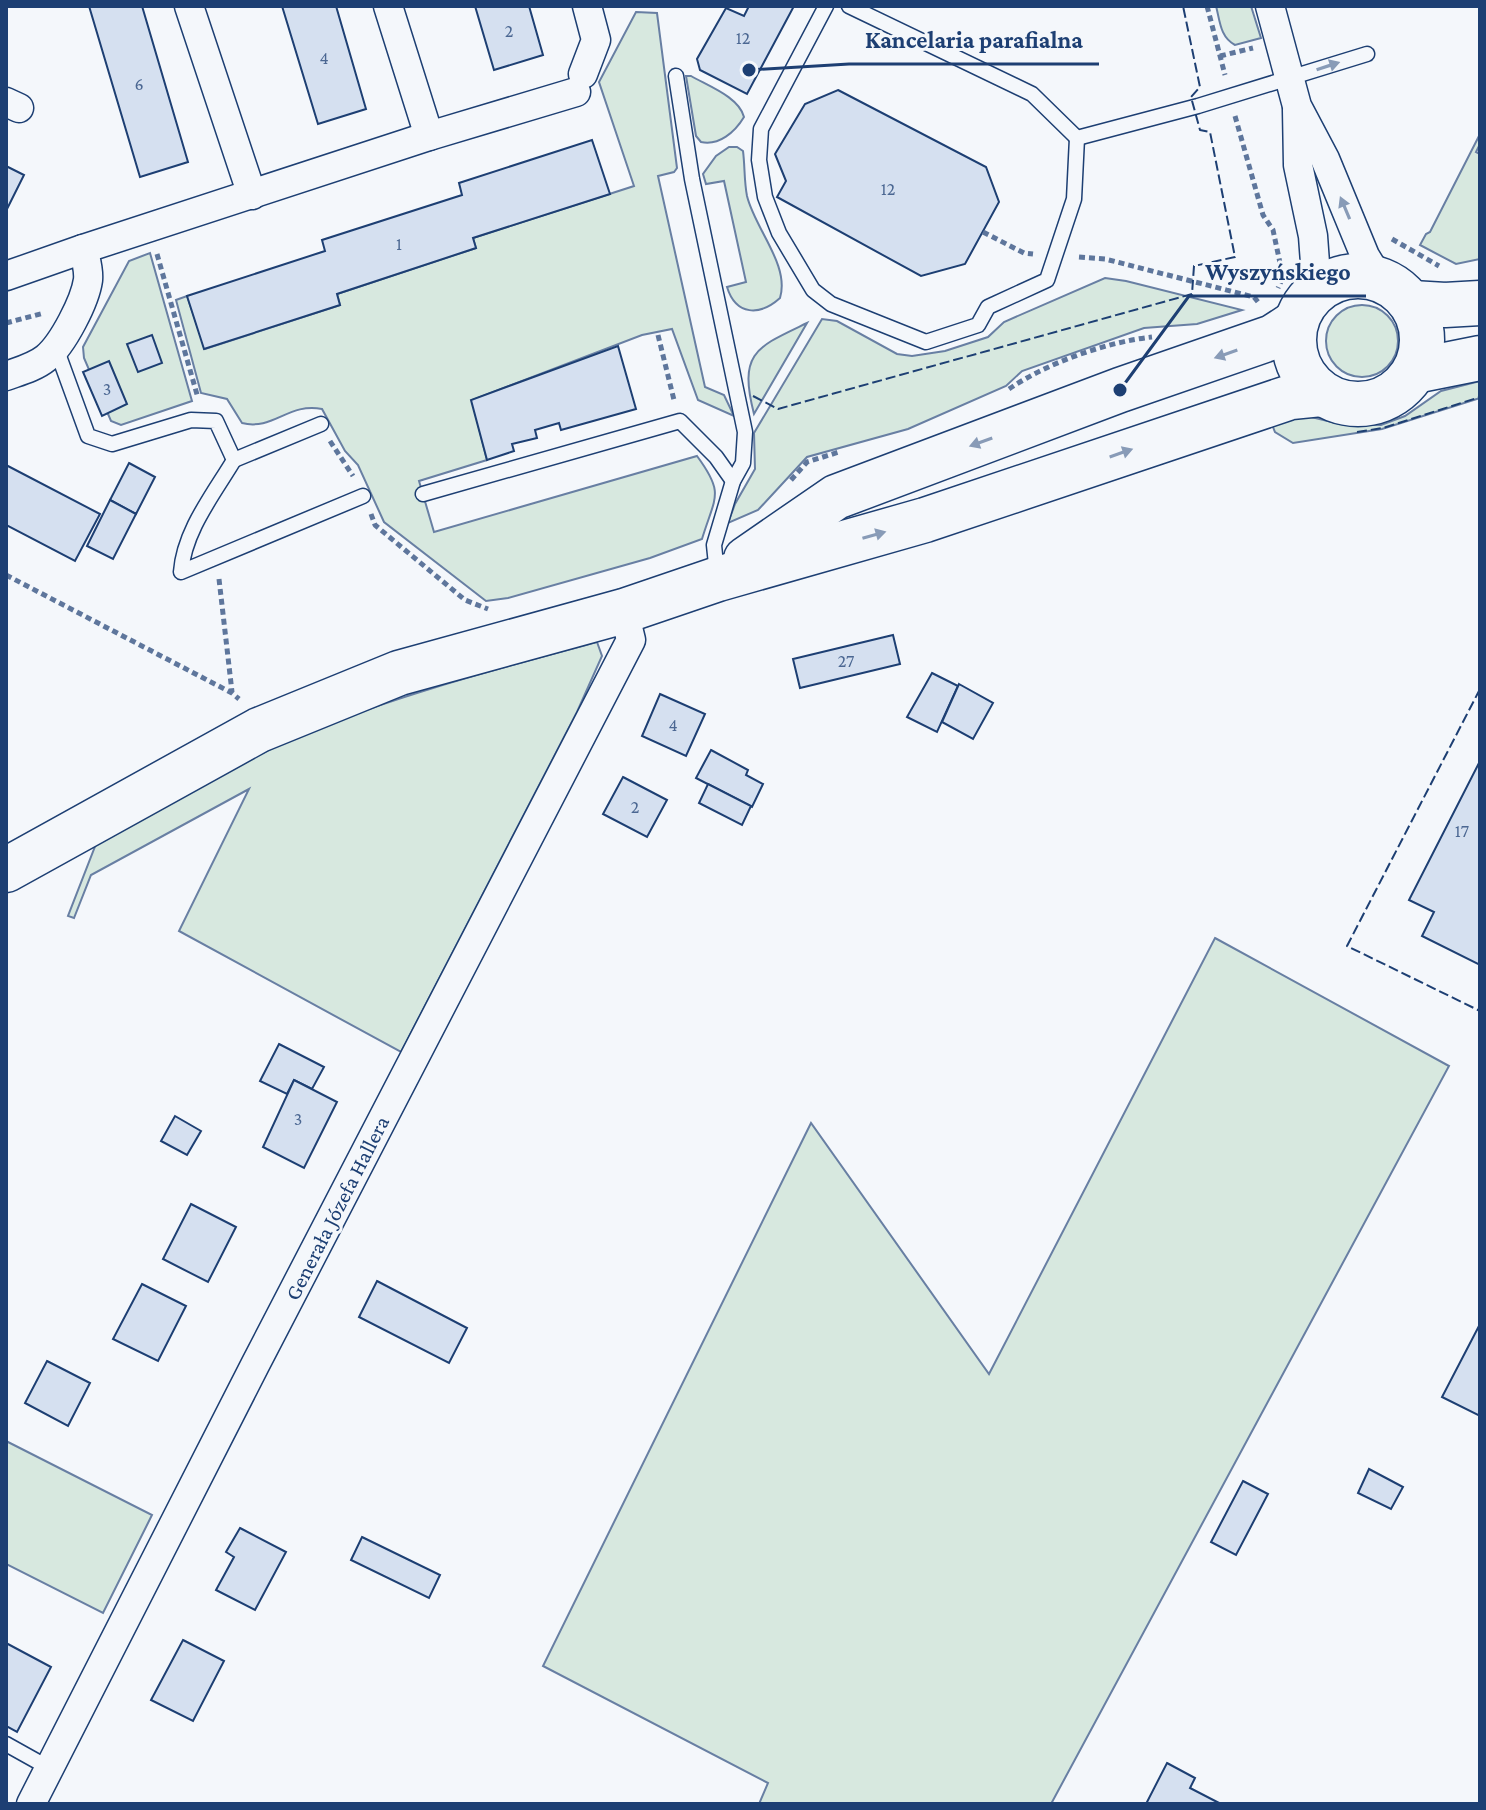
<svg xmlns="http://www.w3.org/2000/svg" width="1486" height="1810" font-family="'Crimson Pro',serif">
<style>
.green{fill:#d7e8df;stroke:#687fa3;stroke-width:2}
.building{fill:#d5e0f0;stroke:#1d3f73;stroke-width:2}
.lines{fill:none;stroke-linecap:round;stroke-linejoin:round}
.lane-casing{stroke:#1d3f73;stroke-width:17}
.street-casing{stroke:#1d3f73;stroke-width:31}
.primary-casing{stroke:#1d3f73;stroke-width:47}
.path{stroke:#5e769c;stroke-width:5;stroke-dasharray:6 4;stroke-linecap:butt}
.lane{stroke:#f4f7fb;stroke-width:14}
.street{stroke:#f4f7fb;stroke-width:28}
.primary{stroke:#f4f7fb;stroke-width:44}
.fence{stroke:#1d3f73;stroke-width:2;stroke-dasharray:10 4;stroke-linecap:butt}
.oneway{fill:#889bb7}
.labels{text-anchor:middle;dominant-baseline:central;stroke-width:6;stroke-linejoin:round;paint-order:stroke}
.number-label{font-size:18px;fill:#4b6792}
.street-label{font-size:22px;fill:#1d3f73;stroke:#f4f7fb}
.leader{fill:none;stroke:#1d3f73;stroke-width:3}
.callout-dot{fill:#1d3f73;stroke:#f4f7fb;stroke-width:3}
.callout-label{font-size:24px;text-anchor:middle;font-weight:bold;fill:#1d3f73;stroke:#f4f7fb;stroke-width:6;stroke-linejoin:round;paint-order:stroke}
</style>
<rect width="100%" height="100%" fill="#f4f7fb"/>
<g class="green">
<path d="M 1216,6 L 1251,6 L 1261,38 L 1235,45 C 1220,37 1220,21 1216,6 Z"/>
<path d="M 636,12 L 657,13 L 677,168 L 674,172 L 658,176 L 705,387 L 724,395 L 734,416 L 698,400 L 672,329 L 642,335 L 472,400 L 487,460 L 419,481 L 434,532 L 697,456 C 725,494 715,496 702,539 L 650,558 L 508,598 L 486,601 L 384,522 L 358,465 L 345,451 L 322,409 C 289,402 273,431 242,423 L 227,399 L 201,393 L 176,300 L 187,296 L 205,349 L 340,305 L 337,294 L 476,248 L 473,238 L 634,186 L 599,82 Z"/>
<path d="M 686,76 L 691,76 C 708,86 739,97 744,117 C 735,132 719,146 701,142 L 696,136 Z"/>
<path d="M 1480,134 L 1480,144 L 1476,152 L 1480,154 L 1480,259 L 1456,264 L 1420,245 L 1426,234 L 1430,232 Z"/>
<path d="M 729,147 L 737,147 L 743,151 C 745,166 744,181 747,196 C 755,229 790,265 780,298 C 760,316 736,316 727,287 L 746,282 L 724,181 L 706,184 L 703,174 L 716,156 Z"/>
<path d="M 150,253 L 192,401 L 121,425 L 111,421 L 84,358 L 83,347 L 129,261 Z"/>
<path d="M 1105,278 L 1126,281 L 1242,310 L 1197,324 L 1144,328 L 1022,371 L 1006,386 L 908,429 L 807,457 L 758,510 L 728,523 L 735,504 L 755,469 L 754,433 L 822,319 L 837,321 L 897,354 L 912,356 L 945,351 L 988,337 L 1004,322 Z"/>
<circle cx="1362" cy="341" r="36"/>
<path d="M 807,323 L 754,414 C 738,352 757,347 807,323 Z"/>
<path d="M 1480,381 L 1480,398 L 1382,429 L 1293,443 L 1275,432 L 1271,422 L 1307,416 L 1340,424 L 1381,425 L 1405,416 L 1441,391 Z"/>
<path d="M 597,642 L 602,656 L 577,712 L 401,1052 L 179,931 L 249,789 L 91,875 L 74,918 L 68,916 L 96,844 C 165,806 233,764 306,733 C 400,694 498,669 597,642 Z"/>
<path d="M 1215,938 L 1449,1066 L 1051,1804 L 759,1804 L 768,1783 L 543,1666 L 811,1123 L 989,1374 Z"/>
<path d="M 6,1441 L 152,1515 L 103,1613 L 6,1564 Z"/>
</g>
<g class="building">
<path d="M 89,6 L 142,6 L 188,162 L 140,177 Z"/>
<path d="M 282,6 L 336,6 L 366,109 L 318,124 Z"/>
<path d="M 475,6 L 529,6 L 543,55 L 494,70 Z"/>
<path d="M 749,6 L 794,6 L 747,94 L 700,70 L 697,59 L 726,8 L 744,16 Z"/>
<path d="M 838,90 L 986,167 L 999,202 L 965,264 L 921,276 L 777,197 L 786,181 L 775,154 L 805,104 Z"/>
<path d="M 592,140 L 610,194 L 473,238 L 476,248 L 337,294 L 340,305 L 204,349 L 187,296 L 325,251 L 322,240 L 462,195 L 459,183 Z"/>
<path d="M 6,166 L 24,175 L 6,211 Z"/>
<path d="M 152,335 L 162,363 L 138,372 L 127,344 Z"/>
<path d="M 618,346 L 636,409 L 561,430 L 559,423 L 535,430 L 537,438 L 512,444 L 514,451 L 487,460 L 471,400 Z"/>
<path d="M 109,361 L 127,404 L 102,416 L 83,372 Z"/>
<path d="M 129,463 L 155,477 L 136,514 L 110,500 Z"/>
<path d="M 6,465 L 100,514 L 75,561 L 6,525 Z"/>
<path d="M 110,500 L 136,514 L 113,559 L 87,546 Z"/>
<path d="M 893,635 L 900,664 L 800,688 L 793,659 Z"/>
<path d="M 932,673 L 958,686 L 937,732 L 907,717 Z"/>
<path d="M 959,684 L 993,703 L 973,739 L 942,722 Z"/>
<path d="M 660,694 L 705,714 L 686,756 L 642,736 Z"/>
<path d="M 711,750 L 748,770 L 746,775 L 763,784 L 752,807 L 696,778 Z"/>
<path d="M 1480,761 L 1480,965 L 1422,936 L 1434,912 L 1409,900 Z"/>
<path d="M 623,777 L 667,800 L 647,837 L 603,814 Z"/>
<path d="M 708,784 L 751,806 L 742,825 L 699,803 Z"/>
<path d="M 279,1044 L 324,1067 L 312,1089 L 294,1080 L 287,1094 L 260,1081 Z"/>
<path d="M 294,1080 L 337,1102 L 304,1168 L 263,1147 Z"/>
<path d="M 175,1116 L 201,1131 L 187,1155 L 161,1141 Z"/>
<path d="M 191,1204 L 236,1227 L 208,1282 L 163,1259 Z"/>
<path d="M 377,1281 L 467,1328 L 449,1363 L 359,1317 Z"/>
<path d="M 142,1284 L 186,1306 L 158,1361 L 113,1339 Z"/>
<path d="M 1480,1324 L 1480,1416 L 1442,1397 Z"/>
<path d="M 47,1361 L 90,1383 L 68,1426 L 25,1403 Z"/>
<path d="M 1369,1469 L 1403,1487 L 1391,1509 L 1358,1493 Z"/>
<path d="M 1243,1481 L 1268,1494 L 1236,1555 L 1211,1542 Z"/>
<path d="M 240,1528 L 286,1552 L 255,1610 L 216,1590 L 234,1557 L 226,1552 Z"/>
<path d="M 362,1537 L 440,1575 L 429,1598 L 351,1560 Z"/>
<path d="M 183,1640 L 224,1661 L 193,1721 L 151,1700 Z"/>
<path d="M 6,1643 L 51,1667 L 17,1732 L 6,1726 Z"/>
<path d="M 1167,1763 L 1195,1778 L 1190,1788 L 1221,1804 L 1146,1804 Z"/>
</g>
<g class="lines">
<g class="lane-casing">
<g id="lane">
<path d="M 826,6 L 761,129 L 759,160 L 765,197 L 779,233 L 813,290 L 831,304 L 926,342 L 978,325 L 988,307 L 1047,280 L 1074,199 L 1077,138"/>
<path d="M 849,6 L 1032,94 L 1077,138 L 1198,106 L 1367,54"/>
<path d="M 676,76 L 692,179 L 745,432 L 743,463 L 733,481 L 714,545 L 717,574"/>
<path d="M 56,348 L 88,436 L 112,444 L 191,420 L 216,421 L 234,460 L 321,424"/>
<path d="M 234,460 C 213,495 184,531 181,572 L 363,496"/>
<path d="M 423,494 L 680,421 L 716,457 L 733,481"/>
<path d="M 6,1744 L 49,1768"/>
</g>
</g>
<g class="street-casing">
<g id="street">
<path d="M 189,6 L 252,195"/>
<path d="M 388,6 L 429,136"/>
<path d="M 1270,6 L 1297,106 L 1325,159 L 1365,256 L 1379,279"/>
<path d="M 583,74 L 596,40 L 587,6"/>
<path d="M 6,102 L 19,108"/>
<path d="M 1297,110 L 1298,165 L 1313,236 L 1317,290"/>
<path d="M 6,276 L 83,249"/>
<path d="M 6,376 C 20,371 35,367 46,358 C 63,344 85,301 88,280 C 89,270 86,259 83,249 L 429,136 L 576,92"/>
<path d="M 31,1804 L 255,1365 L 631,640 L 624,611"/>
</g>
</g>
<g class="primary-casing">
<g id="primary">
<circle cx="1358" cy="340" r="64"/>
<path d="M 1412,303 L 1445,305 L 1480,303"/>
<path d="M 1415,371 L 1480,358"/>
<path d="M 746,559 L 836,497 L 1120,390 L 1273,337 L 1296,322"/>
<path d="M 6,870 L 259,730 L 399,673 L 624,611 L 718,579 L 925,520 L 1291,397 L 1321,394"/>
</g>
</g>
<g class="path">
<path d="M 1207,6 L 1225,75"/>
<path d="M 1220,56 L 1253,48"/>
<path d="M 1235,116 L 1263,215 L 1273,230 L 1283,277 L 1278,288"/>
<path d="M 983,232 L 1024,253 L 1033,254"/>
<path d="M 1392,239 L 1439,266"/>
<path d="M 157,254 L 198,398"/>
<path d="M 1079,257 L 1105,259 L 1254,297 L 1258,302"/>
<path d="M 6,323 L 44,313"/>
<path d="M 658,335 L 674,400"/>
<path d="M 1009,389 C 1047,363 1106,342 1152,337"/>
<path d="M 330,441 L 353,476"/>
<path d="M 791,480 L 807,462 L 839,452"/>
<path d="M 371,514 L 375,525 L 465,600 L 488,609"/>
<path d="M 6,575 L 232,693 L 239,699"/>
<path d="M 219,579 L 232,692"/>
</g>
<use href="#lane" class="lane"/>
<use href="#street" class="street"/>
<use href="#primary" class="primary"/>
<g class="fence">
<path d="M 753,396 L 778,409 L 1192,294 L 1194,266 L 1235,257 L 1210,132 L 1200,130 L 1191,97 L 1200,87 L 1183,6"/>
<path d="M 1357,432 L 1383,428 L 1480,397"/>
<path d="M 1480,689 L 1347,946 L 1480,1011"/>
</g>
</g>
<defs><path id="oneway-solid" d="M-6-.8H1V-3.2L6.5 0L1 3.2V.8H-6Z" transform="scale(2)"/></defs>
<g class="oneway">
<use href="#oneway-solid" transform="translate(1328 66) rotate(-18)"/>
<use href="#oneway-solid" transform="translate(1345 208) rotate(-113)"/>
<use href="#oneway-solid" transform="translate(1226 354) rotate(161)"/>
<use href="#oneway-solid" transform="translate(981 442) rotate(160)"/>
<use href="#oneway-solid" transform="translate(1121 453) rotate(-19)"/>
<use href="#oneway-solid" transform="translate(874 535) rotate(-16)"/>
</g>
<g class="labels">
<g class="number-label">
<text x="509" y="31">2</text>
<text x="743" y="38">12</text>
<text x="324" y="58">4</text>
<text x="139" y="84">6</text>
<text x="888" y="189">12</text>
<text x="399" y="244">1</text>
<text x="107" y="389">3</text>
<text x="846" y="661">27</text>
<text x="673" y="725">4</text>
<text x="635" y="807">2</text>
<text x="1462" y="831">17</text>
<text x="298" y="1119">3</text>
</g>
<g class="street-label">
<text transform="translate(337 1208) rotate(-63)">Generała Józefa Hallera</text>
</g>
</g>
<path class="leader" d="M749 70L849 64H1099M1120 390L1189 296H1366"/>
<g class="callout-dot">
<circle cx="749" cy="70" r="8"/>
<circle cx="1120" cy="390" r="8"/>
</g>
<g class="callout-label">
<text x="974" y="48">Kancelaria parafialna</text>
<text x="1278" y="280">Wyszyńskiego</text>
</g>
<rect width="1486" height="1810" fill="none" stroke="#1d3f73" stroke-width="16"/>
</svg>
